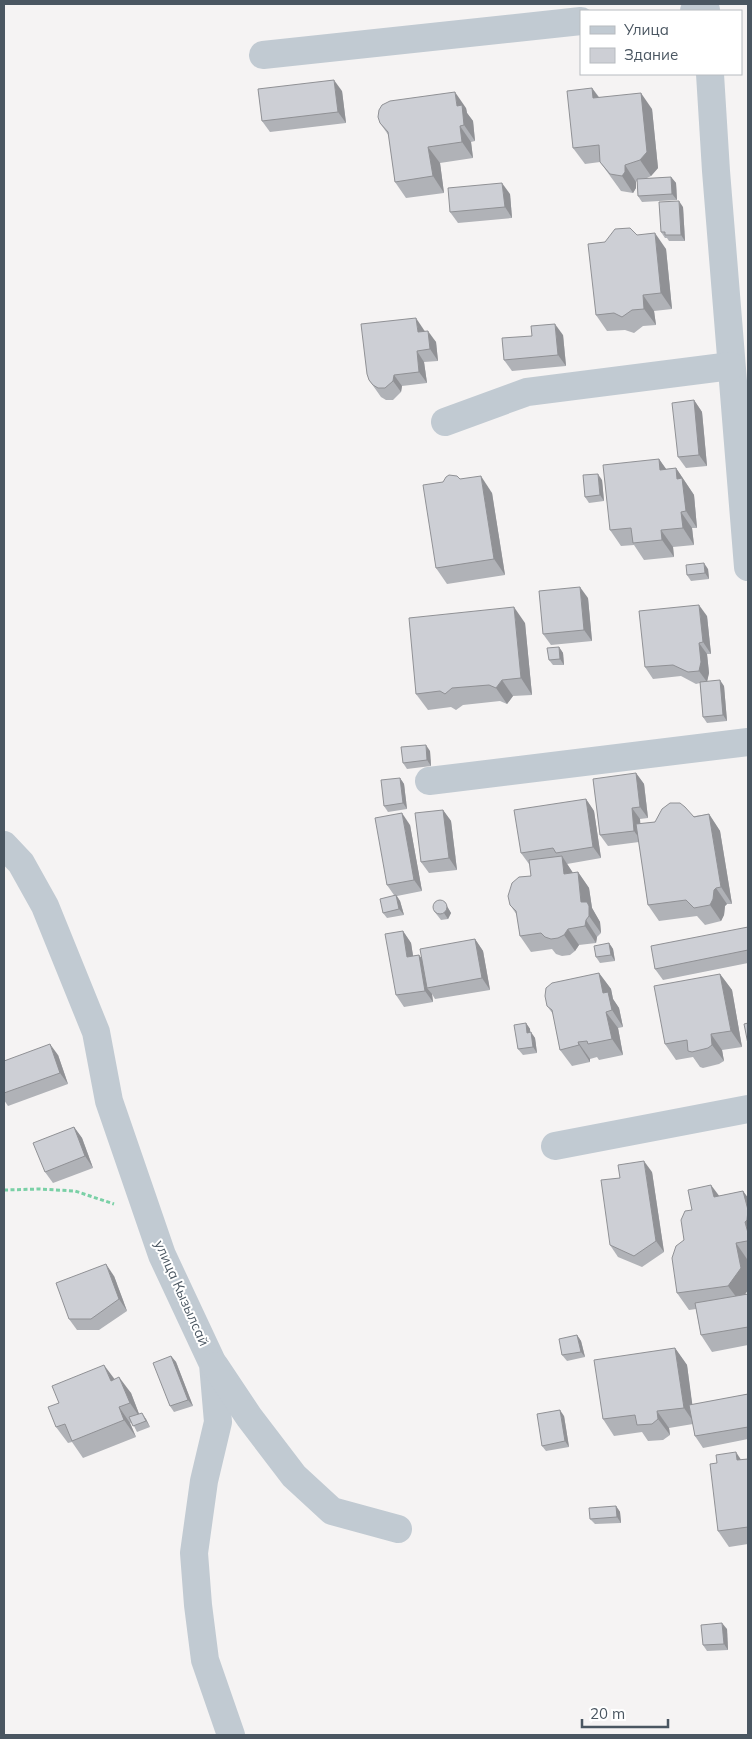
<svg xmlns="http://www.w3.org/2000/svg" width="752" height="1739" font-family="Mulish,sans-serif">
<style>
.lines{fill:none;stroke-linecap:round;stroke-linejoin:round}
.path{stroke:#7ad0a6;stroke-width:3;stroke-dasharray:4 2.5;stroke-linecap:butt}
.minor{stroke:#c1cad2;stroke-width:28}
.wall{fill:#b0b2b7}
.shaded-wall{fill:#909195}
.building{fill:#cdcfd5;stroke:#909195}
.labels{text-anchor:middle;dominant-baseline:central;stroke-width:4;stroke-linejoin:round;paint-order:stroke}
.street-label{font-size:14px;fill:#4a5661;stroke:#fff}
</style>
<rect width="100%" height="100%" fill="#f5f3f3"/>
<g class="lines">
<path class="path" d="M 4,1190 L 40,1189 L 75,1191 L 114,1204"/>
<g class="minor">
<path d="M 694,11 L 706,10"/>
<path d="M 263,55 L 581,21"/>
<path d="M 710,74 L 716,171 L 748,567"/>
<path d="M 445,422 L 527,392 L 731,366"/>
<path d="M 429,781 L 748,742"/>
<path d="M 4,845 L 21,863 L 45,906 L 96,1032 L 109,1101 L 162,1255 L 213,1364 L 218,1422 L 204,1481 L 194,1553 L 198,1605 L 205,1660 L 231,1735"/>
<path d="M 555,1146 L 748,1109"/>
<path d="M 215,1366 L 249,1417 L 294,1476 L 332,1511 L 398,1529"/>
</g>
</g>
<g class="wall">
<path d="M 592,88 L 599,97 L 652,109 L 658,168 L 651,176 L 645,179 L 671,177 L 676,183 L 677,200 L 642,202 L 638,196 L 637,181 L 636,182 L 636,188 L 633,193 L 621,191 L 600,162 L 585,164 L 573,148 Z"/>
<path d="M 342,91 L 346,123 L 270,132 L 262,121 Z"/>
<path d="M 466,108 L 467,113 L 473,121 L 475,141 L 471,142 L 473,158 L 440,163 L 444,193 L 406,198 L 395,182 L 389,136 L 380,123 Z"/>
<path d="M 510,194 L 512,218 L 458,223 L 450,212 Z"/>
<path d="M 683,207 L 685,241 L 669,241 L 667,238 L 665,238 L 661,232 Z"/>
<path d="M 637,235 L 666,249 L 672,309 L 654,311 L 656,325 L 643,326 L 634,333 L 625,330 L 607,331 L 596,315 L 605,242 Z"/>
<path d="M 424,330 L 436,342 L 438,361 L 424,362 L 427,383 L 402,386 L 401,392 L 393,400 L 386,400 L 381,397 L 369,380 Z"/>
<path d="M 563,335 L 566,366 L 512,371 L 504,360 Z"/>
<path d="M 694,400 L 702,412 L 707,466 L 686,468 L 678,457 Z"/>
<path d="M 659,459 L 666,469 L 676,468 L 694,495 L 697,528 L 692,528 L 694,545 L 673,547 L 674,557 L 644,560 L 634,545 L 621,546 L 610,530 Z"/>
<path d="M 460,479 L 492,493 L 505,575 L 447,584 L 436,568 Z"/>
<path d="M 602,480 L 604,501 L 589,503 L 585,497 Z"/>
<path d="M 708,569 L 709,579 L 691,581 L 687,575 Z"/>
<path d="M 588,598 L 592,641 L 551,645 L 543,634 Z"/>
<path d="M 707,616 L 711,654 L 707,654 L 709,673 L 707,681 L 724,686 L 727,721 L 707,723 L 703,717 L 700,683 L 696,684 L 681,676 L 653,679 L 645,667 Z"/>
<path d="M 525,623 L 532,695 L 513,696 L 507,704 L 500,701 L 463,705 L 456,710 L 451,707 L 428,710 L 416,694 Z"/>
<path d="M 559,647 L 563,653 L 564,665 L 553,665 L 549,660 Z"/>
<path d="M 430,751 L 431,766 L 407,769 L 403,763 Z"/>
<path d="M 636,773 L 644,784 L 648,818 L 640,819 L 640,824 L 709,814 L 720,831 L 732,904 L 727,904 L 725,906 L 724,915 L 721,921 L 705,925 L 697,916 L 659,921 L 648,905 L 639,842 L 608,846 L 600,835 Z"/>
<path d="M 400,778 L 404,784 L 407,809 L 388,812 L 384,806 Z"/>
<path d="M 586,799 L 594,811 L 601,858 L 567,864 L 573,873 L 578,872 L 589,888 L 592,908 L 600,922 L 601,933 L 597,937 L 596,943 L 579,945 L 575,951 L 570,955 L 562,956 L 556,954 L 552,949 L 531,952 L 520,936 L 517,915 L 510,905 L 531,876 L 530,864 L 529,864 L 521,853 Z"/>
<path d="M 443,810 L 451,821 L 457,870 L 429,873 L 421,862 Z"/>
<path d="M 410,825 L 422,891 L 397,896 L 400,901 L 404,915 L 387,918 L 383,913 L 394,895 L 387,885 Z"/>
<path d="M 445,903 L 451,913 L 448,919 L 441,920 L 434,911 Z"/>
<path d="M 748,927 L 748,963 L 663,980 L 655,969 Z"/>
<path d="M 403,931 L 411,943 L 413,956 L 419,955 L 422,959 L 475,939 L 483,951 L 490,990 L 435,999 L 432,994 L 433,1002 L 404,1007 L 396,995 Z"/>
<path d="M 609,943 L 613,949 L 615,961 L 600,963 L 596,957 Z"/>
<path d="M 599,973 L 611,989 L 613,999 L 619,1008 L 623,1027 L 618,1028 L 623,1055 L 599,1060 L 597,1057 L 590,1059 L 590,1062 L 572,1066 L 560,1050 L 553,1014 L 547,1006 Z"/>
<path d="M 720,974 L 732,990 L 742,1047 L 722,1050 L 724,1061 L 719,1064 L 703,1068 L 700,1067 L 693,1057 L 676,1060 L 665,1044 Z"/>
<path d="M 526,1023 L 530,1029 L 530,1032 L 535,1038 L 537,1053 L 523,1055 L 518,1049 Z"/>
<path d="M 58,1055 L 68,1084 L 8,1106 L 4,1100 L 4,1061 Z"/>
<path d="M 74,1127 L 82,1138 L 93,1168 L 53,1183 L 45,1172 Z"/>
<path d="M 652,1172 L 664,1252 L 642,1267 L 618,1257 L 610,1245 Z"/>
<path d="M 743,1191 L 748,1198 L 748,1259 L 747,1259 L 748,1263 L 748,1290 L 745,1294 L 748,1294 L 748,1345 L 712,1352 L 701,1335 L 696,1309 L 689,1310 L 677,1293 L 684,1240 L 692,1210 L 719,1196 Z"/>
<path d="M 114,1276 L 127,1311 L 99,1330 L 77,1330 L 69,1319 Z"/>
<path d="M 577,1335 L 581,1341 L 585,1357 L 567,1361 L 562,1355 Z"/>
<path d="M 675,1348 L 687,1365 L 692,1405 L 748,1394 L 748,1439 L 703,1448 L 695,1436 L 693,1424 L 669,1428 L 670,1435 L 663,1440 L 648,1441 L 642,1432 L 614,1436 L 603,1419 Z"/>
<path d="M 171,1356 L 176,1362 L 193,1406 L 174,1412 L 170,1406 Z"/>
<path d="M 115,1379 L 131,1393 L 139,1414 L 146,1419 L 150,1427 L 137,1432 L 132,1422 L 130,1423 L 136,1437 L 83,1458 L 72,1442 L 68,1443 L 56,1427 L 59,1403 Z"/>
<path d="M 564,1416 L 569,1447 L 546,1451 L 542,1446 Z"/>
<path d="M 748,1459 L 748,1544 L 729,1547 L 718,1531 L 741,1460 Z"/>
<path d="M 616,1506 L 620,1512 L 621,1523 L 595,1524 L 590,1519 Z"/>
<path d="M 727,1629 L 728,1650 L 707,1651 L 703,1645 Z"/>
</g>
<g class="shaded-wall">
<path d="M 334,80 L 342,91 L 346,123 L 338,112 Z"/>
<path d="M 592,88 L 604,105 L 593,98 Z"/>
<path d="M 455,92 L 466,108 L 467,113 L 473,121 L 475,141 L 464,125 L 457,106 Z"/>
<path d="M 641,93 L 652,109 L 658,168 L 651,176 L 640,160 Z"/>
<path d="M 460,126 L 471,142 L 473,158 L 462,142 Z"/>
<path d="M 428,147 L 440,163 L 444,193 L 433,176 Z"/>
<path d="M 625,165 L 636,182 L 636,188 L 633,193 L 622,176 Z"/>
<path d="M 671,177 L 676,183 L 677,200 L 672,194 Z"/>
<path d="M 502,183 L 510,194 L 512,218 L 505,207 Z"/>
<path d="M 679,201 L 683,207 L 685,241 L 681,235 Z"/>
<path d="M 655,233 L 666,249 L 672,309 L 661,293 Z"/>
<path d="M 643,295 L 654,311 L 656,325 L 644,309 Z"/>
<path d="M 416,318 L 424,330 L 426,343 L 418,332 Z"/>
<path d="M 555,324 L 563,335 L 566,366 L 558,355 Z"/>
<path d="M 428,331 L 436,342 L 438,361 L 430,349 Z"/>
<path d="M 417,351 L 424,362 L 427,383 L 419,372 Z"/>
<path d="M 394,375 L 402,386 L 401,392 L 393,381 Z"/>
<path d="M 694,400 L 702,412 L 707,466 L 699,455 Z"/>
<path d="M 659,459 L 671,476 L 660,470 Z"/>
<path d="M 676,468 L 694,495 L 697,528 L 686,511 L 677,479 Z"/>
<path d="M 598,474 L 602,480 L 604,501 L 600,495 Z"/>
<path d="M 481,476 L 492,493 L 505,575 L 494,559 Z"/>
<path d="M 681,512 L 692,528 L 694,545 L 683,528 Z"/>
<path d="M 661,530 L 673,547 L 674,557 L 662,540 Z"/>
<path d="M 704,563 L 708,569 L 709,579 L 705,573 Z"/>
<path d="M 580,587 L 588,598 L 592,641 L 584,630 Z"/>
<path d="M 699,605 L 707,616 L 711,654 L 703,642 Z"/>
<path d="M 514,607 L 525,623 L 532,695 L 521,678 Z"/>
<path d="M 699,643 L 707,654 L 709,673 L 707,682 L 699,671 Z"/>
<path d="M 559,647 L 563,653 L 564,665 L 560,659 Z"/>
<path d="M 502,680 L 513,696 L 507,704 L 496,688 Z"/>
<path d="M 720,680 L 724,686 L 727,721 L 723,715 Z"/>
<path d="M 426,745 L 430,751 L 431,766 L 427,760 Z"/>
<path d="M 636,773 L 644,784 L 648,818 L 640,807 Z"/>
<path d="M 400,778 L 404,784 L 407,809 L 403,803 Z"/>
<path d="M 586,799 L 594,811 L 601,858 L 593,847 Z"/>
<path d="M 632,808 L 640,819 L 642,842 L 634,831 Z"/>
<path d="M 443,810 L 451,821 L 457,870 L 449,858 Z"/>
<path d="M 402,813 L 410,825 L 422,891 L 414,880 Z"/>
<path d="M 709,814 L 720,831 L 732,904 L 721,887 Z"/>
<path d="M 562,856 L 573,873 L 564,874 Z"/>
<path d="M 578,872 L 589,888 L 592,908 L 600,922 L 601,933 L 589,916 L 581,902 Z"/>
<path d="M 716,888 L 727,904 L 725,906 L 724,915 L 721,921 L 710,905 L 714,890 Z"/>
<path d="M 396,895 L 400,901 L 404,915 L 399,909 Z"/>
<path d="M 445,903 L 451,913 L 448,919 L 444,913 Z"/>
<path d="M 586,920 L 597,937 L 596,943 L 585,926 Z"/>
<path d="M 568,929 L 579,945 L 575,951 L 564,935 Z"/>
<path d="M 403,931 L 411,943 L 415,968 L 407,957 Z"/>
<path d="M 475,939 L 483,951 L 490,990 L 482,978 Z"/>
<path d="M 609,943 L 613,949 L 615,961 L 611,955 Z"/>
<path d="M 419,955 L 427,966 L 427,988 L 432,994 L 433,1002 L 425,991 Z"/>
<path d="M 599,973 L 611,989 L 613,999 L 619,1008 L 623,1027 L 612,1010 L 603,993 Z"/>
<path d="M 720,974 L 732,990 L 742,1047 L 731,1031 Z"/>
<path d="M 606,1012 L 618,1028 L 623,1055 L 612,1039 Z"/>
<path d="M 526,1023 L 530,1029 L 531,1039 L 527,1033 Z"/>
<path d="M 531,1032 L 535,1038 L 537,1053 L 533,1047 Z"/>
<path d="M 711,1034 L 722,1050 L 724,1061 L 712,1045 Z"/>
<path d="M 578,1042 L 590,1059 L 590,1062 L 579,1045 Z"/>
<path d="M 50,1044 L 58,1055 L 68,1084 L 60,1073 Z"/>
<path d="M 74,1127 L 82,1138 L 93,1168 L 85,1156 Z"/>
<path d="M 644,1161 L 652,1172 L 664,1252 L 656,1241 Z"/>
<path d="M 711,1185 L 723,1201 L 714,1197 Z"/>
<path d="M 743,1191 L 748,1198 L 748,1233 L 745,1222 Z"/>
<path d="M 736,1243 L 747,1259 L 748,1263 L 748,1290 L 740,1302 L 728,1286 Z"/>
<path d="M 106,1264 L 114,1276 L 127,1311 L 119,1299 Z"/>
<path d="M 577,1335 L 581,1341 L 585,1357 L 581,1352 Z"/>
<path d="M 675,1348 L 687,1365 L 695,1424 L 684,1408 Z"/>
<path d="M 171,1356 L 176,1362 L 193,1406 L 188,1400 Z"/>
<path d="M 104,1365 L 116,1381 L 111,1381 Z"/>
<path d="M 119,1377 L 131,1393 L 141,1419 L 130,1403 Z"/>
<path d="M 119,1407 L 130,1423 L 136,1437 L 124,1420 Z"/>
<path d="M 560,1410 L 564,1416 L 569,1447 L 565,1441 Z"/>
<path d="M 657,1411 L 669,1428 L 670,1435 L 658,1419 Z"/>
<path d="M 142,1413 L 146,1419 L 150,1427 L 146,1421 Z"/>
<path d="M 736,1452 L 747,1469 L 737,1460 Z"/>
<path d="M 616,1506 L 620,1512 L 621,1523 L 617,1517 Z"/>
<path d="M 722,1623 L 727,1629 L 728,1650 L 724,1644 Z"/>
</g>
<g class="building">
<path d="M 334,80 L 338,112 L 262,121 L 258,89 Z"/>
<path d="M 592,88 L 593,98 L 641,93 L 647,152 L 640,160 L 625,165 L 625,172 L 622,176 L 610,174 L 600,162 L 599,145 L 573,148 L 567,91 Z"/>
<path d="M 455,92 L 457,106 L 462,105 L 464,125 L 460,126 L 462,142 L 428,147 L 433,176 L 395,182 L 388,132 L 380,123 L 378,117 L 379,110 L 382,105 L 390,101 Z"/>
<path d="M 671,177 L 672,194 L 638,196 L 637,179 Z"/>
<path d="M 502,183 L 505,207 L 450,212 L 448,188 Z"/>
<path d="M 679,201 L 681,235 L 665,235 L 665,232 L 661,232 L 659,202 Z"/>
<path d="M 630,228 L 637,235 L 655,233 L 661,293 L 643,295 L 644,309 L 632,310 L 622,317 L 614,313 L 596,315 L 588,244 L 605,242 L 615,229 Z"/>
<path d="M 416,318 L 418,332 L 428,331 L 430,349 L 417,351 L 419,372 L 394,375 L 393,381 L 385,388 L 378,388 L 373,385 L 369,380 L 367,374 L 361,324 Z"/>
<path d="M 555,324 L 558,355 L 504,360 L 502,338 L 532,336 L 531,326 Z"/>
<path d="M 694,400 L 699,455 L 678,457 L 672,403 Z"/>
<path d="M 659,459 L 660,470 L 676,468 L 677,479 L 682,478 L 686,511 L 681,512 L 683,528 L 661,530 L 662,540 L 633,543 L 631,528 L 610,530 L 603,465 Z"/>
<path d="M 598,474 L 600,495 L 585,497 L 583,475 Z"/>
<path d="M 449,475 L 457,476 L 460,479 L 481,476 L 494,559 L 436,568 L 423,485 L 443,482 L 446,477 Z"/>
<path d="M 704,563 L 705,573 L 687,575 L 686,565 Z"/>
<path d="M 580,587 L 584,630 L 543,634 L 539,591 Z"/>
<path d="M 699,605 L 703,642 L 699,643 L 701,662 L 699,671 L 688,672 L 673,665 L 645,667 L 639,611 Z"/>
<path d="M 514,607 L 521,678 L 502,680 L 496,688 L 489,685 L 452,688 L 445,694 L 440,691 L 416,694 L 409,618 Z"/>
<path d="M 559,647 L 560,659 L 549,660 L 547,648 Z"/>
<path d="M 720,680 L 723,715 L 703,717 L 700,682 Z"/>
<path d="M 426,745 L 427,760 L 403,763 L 401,747 Z"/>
<path d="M 636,773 L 640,807 L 632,808 L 634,831 L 600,835 L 593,779 Z"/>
<path d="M 400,778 L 403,803 L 384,806 L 381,780 Z"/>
<path d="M 586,799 L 593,847 L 556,853 L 553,848 L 521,853 L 514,810 Z"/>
<path d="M 670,803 L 680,803 L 685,807 L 694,817 L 709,814 L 721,887 L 716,888 L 714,890 L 713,899 L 710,905 L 694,908 L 686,900 L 648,905 L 636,824 L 655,822 L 662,809 Z"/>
<path d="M 443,810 L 449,858 L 421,862 L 415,813 Z"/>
<path d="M 402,813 L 414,880 L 387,885 L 375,818 Z"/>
<path d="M 562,856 L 564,874 L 578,872 L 581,902 L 587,902 L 589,906 L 589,916 L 586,920 L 585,926 L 568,929 L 564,935 L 558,938 L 551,939 L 545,937 L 541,933 L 520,936 L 516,911 L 510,905 L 508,896 L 512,883 L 519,877 L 531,876 L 529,860 Z"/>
<path d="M 396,895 L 399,909 L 383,913 L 380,899 Z"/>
<circle cx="440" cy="907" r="7"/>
<path d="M 748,927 L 748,950 L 655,969 L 651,946 Z"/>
<path d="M 403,931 L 407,957 L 419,955 L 425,991 L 396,995 L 385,934 Z"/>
<path d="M 475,939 L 482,978 L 427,988 L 420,949 Z"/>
<path d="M 609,943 L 611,955 L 596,957 L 594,946 Z"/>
<path d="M 599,973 L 603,993 L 608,992 L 612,1010 L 606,1012 L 612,1039 L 588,1044 L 587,1041 L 578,1042 L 579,1045 L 560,1050 L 552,1010 L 547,1006 L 545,996 L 546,988 L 552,983 Z"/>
<path d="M 720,974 L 731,1031 L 711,1034 L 712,1045 L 708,1048 L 692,1052 L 688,1051 L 687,1040 L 665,1044 L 654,986 Z"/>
<path d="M 526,1023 L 527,1033 L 531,1032 L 533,1047 L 518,1049 L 514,1025 Z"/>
<path d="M 748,1023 L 748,1044 L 744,1024 Z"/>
<path d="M 50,1044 L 60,1073 L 4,1093 L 4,1061 Z"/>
<path d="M 74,1127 L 85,1156 L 45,1172 L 33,1143 Z"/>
<path d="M 644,1161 L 656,1241 L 634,1256 L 610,1245 L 601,1180 L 620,1178 L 618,1165 Z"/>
<path d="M 711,1185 L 714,1197 L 743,1191 L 748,1210 L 747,1220 L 745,1222 L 748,1233 L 748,1240 L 747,1241 L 736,1243 L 741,1268 L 728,1286 L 677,1293 L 672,1258 L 676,1246 L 684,1240 L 681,1220 L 685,1211 L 692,1210 L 688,1190 Z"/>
<path d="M 106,1264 L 119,1299 L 91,1319 L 69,1319 L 56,1283 Z"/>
<path d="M 748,1294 L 748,1327 L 701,1335 L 695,1303 Z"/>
<path d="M 577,1335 L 581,1352 L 562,1355 L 559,1339 Z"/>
<path d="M 675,1348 L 684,1408 L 657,1411 L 658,1419 L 652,1424 L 637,1425 L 635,1415 L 603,1419 L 594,1360 Z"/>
<path d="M 171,1356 L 188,1400 L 170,1406 L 153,1363 Z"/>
<path d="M 104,1365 L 111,1381 L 119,1377 L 130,1403 L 119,1407 L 124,1420 L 72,1441 L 65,1424 L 56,1427 L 48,1407 L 59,1403 L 52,1386 Z"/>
<path d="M 748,1394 L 748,1427 L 695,1436 L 689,1405 Z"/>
<path d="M 560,1410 L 565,1441 L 542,1446 L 537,1414 Z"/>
<path d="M 142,1413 L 146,1421 L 133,1426 L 129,1417 Z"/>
<path d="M 736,1452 L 737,1460 L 748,1459 L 748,1527 L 718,1531 L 710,1464 L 717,1463 L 716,1455 Z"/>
<path d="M 616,1506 L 617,1517 L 590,1519 L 589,1508 Z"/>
<path d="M 722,1623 L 724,1644 L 703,1645 L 701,1625 Z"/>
</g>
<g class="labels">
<g class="street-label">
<text transform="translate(182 1293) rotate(66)">улица Кызылсай</text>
</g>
</g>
<rect width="752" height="1739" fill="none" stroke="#4a5661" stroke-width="10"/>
<rect x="580" y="10" width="162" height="65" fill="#ffffff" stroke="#b7bbc0"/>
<rect x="590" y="26" width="25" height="8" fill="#c1cad2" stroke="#b7bbc0"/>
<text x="624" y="35" font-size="15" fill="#4a5661">Улица</text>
<rect x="590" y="48" width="25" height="15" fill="#cdcfd5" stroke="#b7bbc0"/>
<text x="624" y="60" font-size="15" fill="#4a5661">Здание</text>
<path d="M582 1719v8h86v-8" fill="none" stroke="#4a5661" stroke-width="2.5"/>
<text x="590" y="1719" font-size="15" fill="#4a5661" stroke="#ffffff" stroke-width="4" paint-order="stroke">20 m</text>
</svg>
